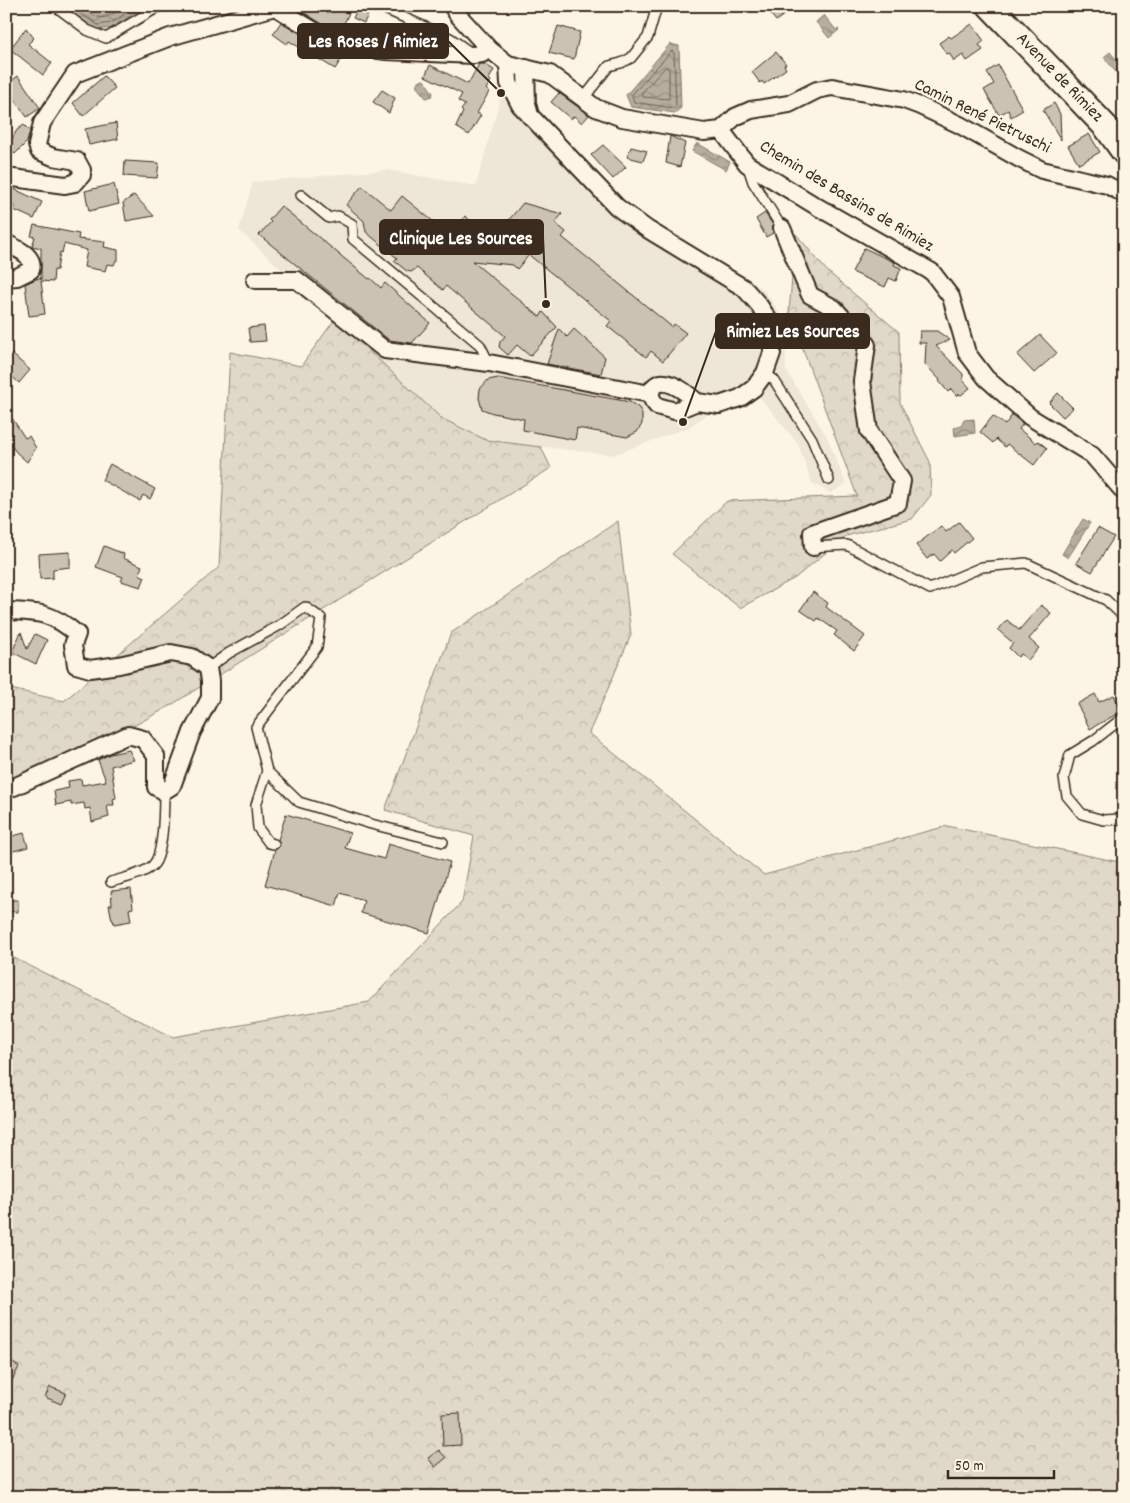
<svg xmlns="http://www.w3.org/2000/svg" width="1130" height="1503" font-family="Dekko,sans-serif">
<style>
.built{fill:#eee6d6}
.forest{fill:url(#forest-crowns);stroke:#8e8173}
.water{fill:url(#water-waves);stroke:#85796b}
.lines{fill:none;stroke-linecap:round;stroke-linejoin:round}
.shore{stroke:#6d5e51;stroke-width:1}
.building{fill:#ccc2b3;stroke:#3b2a1e}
.lane-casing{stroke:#3b2a1e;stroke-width:12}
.street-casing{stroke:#3b2a1e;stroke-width:20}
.secondary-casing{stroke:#3b2a1e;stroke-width:28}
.lane{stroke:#fcf5e5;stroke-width:9}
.street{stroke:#fcf5e5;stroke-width:16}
.secondary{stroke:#fcf5e5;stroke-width:24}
.labels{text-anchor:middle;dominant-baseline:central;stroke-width:5;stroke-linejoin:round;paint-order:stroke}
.street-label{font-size:18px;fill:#3b2a1e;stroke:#fcf5e5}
.leader{fill:none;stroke:#3b2a1e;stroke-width:2}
.callout-dot{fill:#3b2a1e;stroke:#fcf5e5;stroke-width:2}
.callout{fill:#3b2a1e;stroke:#3b2a1e;stroke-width:2}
.callout-label{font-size:19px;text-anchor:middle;font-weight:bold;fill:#fff}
</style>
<defs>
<pattern id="forest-crowns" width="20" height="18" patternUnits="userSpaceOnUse" patternTransform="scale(1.25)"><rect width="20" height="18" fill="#e0d8c8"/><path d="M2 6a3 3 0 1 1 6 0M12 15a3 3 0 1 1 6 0" fill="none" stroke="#c1baab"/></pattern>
<pattern id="water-waves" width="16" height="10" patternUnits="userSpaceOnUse" patternTransform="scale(1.25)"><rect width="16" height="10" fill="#b7ad9e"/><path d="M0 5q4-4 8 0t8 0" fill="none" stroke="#968d80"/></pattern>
</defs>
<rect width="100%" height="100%" fill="#fcf5e5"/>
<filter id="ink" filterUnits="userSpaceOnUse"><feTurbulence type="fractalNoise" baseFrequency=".02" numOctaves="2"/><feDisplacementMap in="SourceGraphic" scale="10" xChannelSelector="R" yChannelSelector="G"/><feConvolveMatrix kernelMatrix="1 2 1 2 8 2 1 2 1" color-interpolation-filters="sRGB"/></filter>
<g filter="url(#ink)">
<path class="built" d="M 510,88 L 534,106 L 627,206 L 763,289 L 786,323 L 786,370 L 827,437 L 846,484 L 831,493 L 812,483 L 798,444 L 759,396 L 747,406 L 707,415 L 687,428 L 613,455 L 486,440 L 441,418 L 239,230 L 253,182 L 387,170 L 476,186 L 503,89 Z"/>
<g class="forest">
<path d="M 796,234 L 827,271 L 899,332 L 900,403 L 930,462 L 931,495 L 912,519 L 846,536 L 795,578 L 740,608 L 672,554 L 727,501 L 857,496 L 789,312 Z"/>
<path d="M 335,319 L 441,418 L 486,440 L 541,447 L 551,468 L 168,707 L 130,728 L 6,783 L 6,688 L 64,701 L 219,567 L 230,352 L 301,366 Z"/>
<path d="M 618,521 L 631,635 L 589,733 L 764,875 L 947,826 L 1124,863 L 1124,1497 L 6,1497 L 6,954 L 173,1037 L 369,1002 L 462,902 L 474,836 L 385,810 L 451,633 Z"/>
</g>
<g class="water">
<path d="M 61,6 L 145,6 L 112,28 L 96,30 Z"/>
<path d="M 824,15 L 836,30 L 838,29 L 839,30 L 829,38 L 816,22 Z"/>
<path d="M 670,44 L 679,46 L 681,108 L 675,113 L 631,107 L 626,95 Z"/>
<path d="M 1110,52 L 1124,69 L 1123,81 L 1104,57 Z"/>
<path d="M 424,80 L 433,93 L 432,96 L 426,98 L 416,86 L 418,81 Z"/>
<path d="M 697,143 L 730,162 L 726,170 L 692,151 Z"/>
<path d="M 974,419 L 975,433 L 955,436 L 954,428 L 961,426 L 964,420 Z"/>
<path d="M 1083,519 L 1090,523 L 1068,558 L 1062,554 Z"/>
</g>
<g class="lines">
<g class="shore">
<path d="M 69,6 L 98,25 L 111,23 L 136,6"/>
<path d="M 79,6 C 102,22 102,21 125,6"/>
<path d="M 672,51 L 674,53 L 676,106 L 672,108 L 634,102 L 632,95 Z"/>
<path d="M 666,67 L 669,69 L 669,99 L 643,97 L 642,93 Z"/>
</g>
</g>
<g class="building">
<path d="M 293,6 L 332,6 L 349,13 L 339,34 Z"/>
<path d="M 359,6 L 372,6 L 364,23 L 353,18 Z"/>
<path d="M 776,6 L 795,6 L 776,21 L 769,12 Z"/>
<path d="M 281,22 L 342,58 L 335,69 L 289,41 L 287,44 L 273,34 Z"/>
<path d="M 972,24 L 984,41 L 979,45 L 983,50 L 967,61 L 963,55 L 954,61 L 949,53 L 947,54 L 939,43 L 949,36 L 951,38 Z"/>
<path d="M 558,26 L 580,32 L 574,59 L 549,53 Z"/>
<path d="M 26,28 L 34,38 L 28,44 L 52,63 L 43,75 L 10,49 Z"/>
<path d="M 776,52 L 786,64 L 784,65 L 786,69 L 764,84 L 762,81 L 760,83 L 752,72 Z"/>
<path d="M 479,64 L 484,64 L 494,70 L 489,79 L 491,81 L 486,89 L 489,92 L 477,113 L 481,115 L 469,135 L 456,127 L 463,112 L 461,110 L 465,105 L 458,101 L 462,94 L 425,76 L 430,65 L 468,84 Z"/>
<path d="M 998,65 L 1023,110 L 1011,117 L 1008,110 L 999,115 L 984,90 L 994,84 L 987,72 Z"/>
<path d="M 18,76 L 40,108 L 27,117 L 8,90 L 9,88 L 6,85 Z"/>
<path d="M 104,76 L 115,88 L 83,116 L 73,103 Z"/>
<path d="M 382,90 L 395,98 L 389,113 L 373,102 Z"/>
<path d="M 559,93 L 589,115 L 582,123 L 574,116 L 571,119 L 551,102 Z"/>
<path d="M 1054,103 L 1060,114 L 1061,140 L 1043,110 Z"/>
<path d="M 116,123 L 118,139 L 89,145 L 85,129 Z"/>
<path d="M 24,125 L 30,131 L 27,142 L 15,154 L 7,147 L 17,130 Z"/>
<path d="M 1089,134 L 1100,152 L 1079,164 L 1068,146 Z"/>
<path d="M 670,136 L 685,143 L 680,167 L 666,163 Z"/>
<path d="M 603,145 L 626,167 L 613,179 L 591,155 Z"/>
<path d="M 631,147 L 647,151 L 643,161 L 627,157 Z"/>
<path d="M 125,161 L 159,163 L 157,178 L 124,176 Z"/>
<path d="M 114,184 L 119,204 L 89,211 L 85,191 Z"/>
<path d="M 362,186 L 391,210 L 402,196 L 434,222 L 430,226 L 460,251 L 460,223 L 465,216 L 493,239 L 523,203 L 562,214 L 555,223 L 566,232 L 562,237 L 672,327 L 674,324 L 686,333 L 663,361 L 651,351 L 646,357 L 607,326 L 611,321 L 529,255 L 517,269 L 513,265 L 472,261 L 540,317 L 543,312 L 557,327 L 530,356 L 517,345 L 508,355 L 499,347 L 500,342 L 505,336 L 446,286 L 443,290 L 417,268 L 411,272 L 407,271 L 394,261 L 397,258 L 366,232 L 364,221 L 346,205 Z"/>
<path d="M 14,189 L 42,202 L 34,219 L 14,210 L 15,206 L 8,203 Z"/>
<path d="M 134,195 L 154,216 L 126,221 L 123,203 Z"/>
<path d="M 281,206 L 369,279 L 370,278 L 381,288 L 385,283 L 430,323 L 412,343 L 389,340 L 259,235 L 271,222 L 269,220 Z"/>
<path d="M 765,213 L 773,225 L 773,233 L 766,237 L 756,219 Z"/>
<path d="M 34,225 L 79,234 L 78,239 L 105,242 L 104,247 L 118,250 L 118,260 L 116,260 L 114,265 L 107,264 L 105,271 L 84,267 L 87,250 L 64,244 L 62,253 L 60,252 L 57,270 L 54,270 L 53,282 L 41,281 L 45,314 L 29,316 L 25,284 L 36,279 L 41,278 L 41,280 L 41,248 L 32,246 L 35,237 L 31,236 Z"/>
<path d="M 864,248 L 894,262 L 895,263 L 894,265 L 901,268 L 896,281 L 889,278 L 885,287 L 852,272 Z"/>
<path d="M 264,326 L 266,341 L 250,342 L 248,328 Z"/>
<path d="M 559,329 L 567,337 L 574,329 L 605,357 L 601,374 L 547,364 Z"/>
<path d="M 920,331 L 937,331 L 950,340 L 936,346 L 963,374 L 963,380 L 970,388 L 961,395 L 959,394 L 957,396 L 951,389 L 948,392 L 939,381 L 940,380 L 925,364 L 926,343 L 919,343 Z"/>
<path d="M 1040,335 L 1057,353 L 1034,373 L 1017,355 Z"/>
<path d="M 12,354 L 30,370 L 19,383 L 6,371 L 6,359 Z"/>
<path d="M 498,378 L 630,402 L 639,408 L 642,414 L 642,424 L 637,432 L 627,437 L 577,428 L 575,440 L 523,430 L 524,419 L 493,413 L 482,409 L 479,398 L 480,389 L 488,380 Z"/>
<path d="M 1058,393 L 1073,408 L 1063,417 L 1049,403 Z"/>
<path d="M 6,409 L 25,438 L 29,436 L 36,448 L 27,462 L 16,452 L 6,438 Z"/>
<path d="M 1012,415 L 1023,424 L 1019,429 L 1036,443 L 1038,441 L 1047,448 L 1034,465 L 1007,444 L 1005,447 L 996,439 L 993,443 L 980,432 L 993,416 L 1005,425 Z"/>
<path d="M 110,464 L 155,489 L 150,499 L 143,495 L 140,501 L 102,480 Z"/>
<path d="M 959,522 L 972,538 L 954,553 L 952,550 L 940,561 L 934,554 L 927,559 L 916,545 L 941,526 L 946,532 Z"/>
<path d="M 1098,528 L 1114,537 L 1092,572 L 1076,563 Z"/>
<path d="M 104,546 L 124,554 L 123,558 L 142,566 L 139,574 L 145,577 L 141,587 L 121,581 L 123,577 L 96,567 Z"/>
<path d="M 70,552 L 70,567 L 53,569 L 53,578 L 40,579 L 39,554 Z"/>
<path d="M 813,592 L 828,603 L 826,607 L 865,636 L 854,651 L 834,635 L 837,631 L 818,618 L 816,621 L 800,610 Z"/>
<path d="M 1041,605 L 1051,613 L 1029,639 L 1039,648 L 1028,660 L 1021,654 L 1018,657 L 1009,648 L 1013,643 L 998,630 L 1007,620 L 1019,630 Z"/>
<path d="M 21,632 L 27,649 L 35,634 L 47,640 L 36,664 L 12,652 Z"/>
<path d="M 1095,694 L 1099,702 L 1114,695 L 1122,711 L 1090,729 L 1077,704 Z"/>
<path d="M 129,750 L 134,760 L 111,766 L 116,798 L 113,799 L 114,805 L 107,805 L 109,817 L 92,822 L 90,808 L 85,809 L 84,803 L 71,805 L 71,802 L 56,805 L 54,791 L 69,788 L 68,781 L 81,779 L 82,785 L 106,781 L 98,760 L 110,754 Z"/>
<path d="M 286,814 L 350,833 L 345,848 L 384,859 L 388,844 L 450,862 L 429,933 L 361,913 L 364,900 L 340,893 L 336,906 L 265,885 L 275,850 L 280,846 L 278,840 Z"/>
<path d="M 24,833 L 28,847 L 6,853 L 6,838 Z"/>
<path d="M 131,889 L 133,908 L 129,909 L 131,921 L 114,924 L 113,920 L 112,920 L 109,905 L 112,905 L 111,891 Z"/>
<path d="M 6,900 L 18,900 L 18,912 L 6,911 Z"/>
<path d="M 6,1358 L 19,1367 L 6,1392 Z"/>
<path d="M 50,1387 L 66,1393 L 61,1404 L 45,1397 Z"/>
<path d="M 460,1413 L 461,1445 L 443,1446 L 442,1414 Z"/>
<path d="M 439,1450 L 446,1458 L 435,1467 L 428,1458 Z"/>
</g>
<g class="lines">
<g class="lane-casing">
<g id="lane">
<path d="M 55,6 L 87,30 L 106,38 L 160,6"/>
<path d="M 378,6 L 450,38 L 471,53"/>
<path d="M 584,98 L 609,66 L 621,63 L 631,58 L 648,37 L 657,6"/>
<path d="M 747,164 L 753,182 L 782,228"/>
<path d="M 301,195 L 329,218 L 338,216 L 352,224 L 353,239 L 480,345 L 489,363"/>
<path d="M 765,373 L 774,380 L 812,439 L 829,480"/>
<path d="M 813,547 L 847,545 L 930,589 L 982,567 L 1026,563 L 1106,600 L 1124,617"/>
<path d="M 208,668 L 229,653 L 280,625 L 305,607 L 321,618 L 317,647 L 256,727 L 267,771 L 299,802 L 371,824 L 443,842"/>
<path d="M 1124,717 L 1093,741 L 1070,755 L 1064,778 L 1067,796 L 1082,814 L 1103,820 L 1121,819 L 1124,821"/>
<path d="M 267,771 L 256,805 L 258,828 L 269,843 L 274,844"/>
<path d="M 111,882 C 123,878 146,874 154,864 C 164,852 164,807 164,791"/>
</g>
</g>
<g class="street-casing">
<g id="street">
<path d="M 452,6 L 458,15 L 489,49 L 508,64 L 550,74 L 596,108 L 622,118 L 704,132 L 721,130 L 735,117 L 751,110 L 789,104 L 817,90 L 832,87 L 904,100 L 920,106 L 960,125 L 1018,158 L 1042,170 L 1107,185 L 1124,194"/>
<path d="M 508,64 L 509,83 L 520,105 L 617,207 L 647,229 L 744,288 L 759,305 L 768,319 L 772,339 L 772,353 L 765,373 L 754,388 L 740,398 L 719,405 L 697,402 L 675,411 L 657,406 L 653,401 L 650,394 C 658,369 686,392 697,402"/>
<path d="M 526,68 L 527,103 L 530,116"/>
<path d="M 721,130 L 747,164 L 816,206 L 932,272 L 951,297 L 967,353 L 986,378 L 1030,417 L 1092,455 L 1124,492"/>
<path d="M 6,177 L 65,185 L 75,183 L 82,175 L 82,170 L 77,161 L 53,157 L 39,151 L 37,145 L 42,123 L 75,74 L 170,37 L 275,7 L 336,44 L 386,51 L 473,55 L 482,54 L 489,49"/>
<path d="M 782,228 L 810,295 L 834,308 L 867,345 L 862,381 L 869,431 L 902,481 L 898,503 L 812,533 L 813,547"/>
<path d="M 6,243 C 17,249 35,255 31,270 L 17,277 L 6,278"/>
<path d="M 255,280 L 297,280 L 385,350 L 489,363 L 650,394"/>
<path d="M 6,611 C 39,612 51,612 77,634 L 73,645 L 76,665 L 90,669 L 119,665 L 171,653 L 192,657 L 208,668 L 210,681 L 210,698 L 192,732 L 172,786 L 164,791 L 156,787 L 156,756 L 143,739 L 128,735 L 31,779 L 14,787 L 6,788"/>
</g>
</g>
<g class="secondary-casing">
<path id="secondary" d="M 990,6 L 1106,127 L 1124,152"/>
</g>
<use href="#lane" class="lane"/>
<use href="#street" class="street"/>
<use href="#secondary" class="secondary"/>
</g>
</g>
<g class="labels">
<g class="street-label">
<text transform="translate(1059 78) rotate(46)">Avenue de Rimiez</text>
<text transform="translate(982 117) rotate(26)">Camin René Pietruschi</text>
<text transform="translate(846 197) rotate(31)">Chemin des Bassins de Rimiez</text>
</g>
</g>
<path class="leader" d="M501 93L448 41M546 304L543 237M683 422L716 331"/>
<g class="callout-dot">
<circle cx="501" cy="93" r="5"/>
<circle cx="546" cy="304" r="5"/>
<circle cx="683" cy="422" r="5"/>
</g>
<g class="callout">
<rect x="298" y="24" width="150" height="34" rx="5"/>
<rect x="380" y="220" width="163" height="34" rx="5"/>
<rect x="716" y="314" width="153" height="34" rx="5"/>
</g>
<g class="callout-label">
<text x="373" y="47">Les Roses / Rimiez</text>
<text x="461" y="244">Clinique Les Sources</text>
<text x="793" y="337">Rimiez Les Sources</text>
</g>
<rect width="1130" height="1503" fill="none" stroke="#fcf5e5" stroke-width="25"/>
<rect x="12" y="12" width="1105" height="1478" fill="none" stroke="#3b2a1e" stroke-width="2" filter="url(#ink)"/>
<path d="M948 1470v8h106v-8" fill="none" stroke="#3b2a1e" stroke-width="2.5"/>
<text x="955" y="1470" font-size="15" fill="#3b2a1e" stroke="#fcf5e5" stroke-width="4" paint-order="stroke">50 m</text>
</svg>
